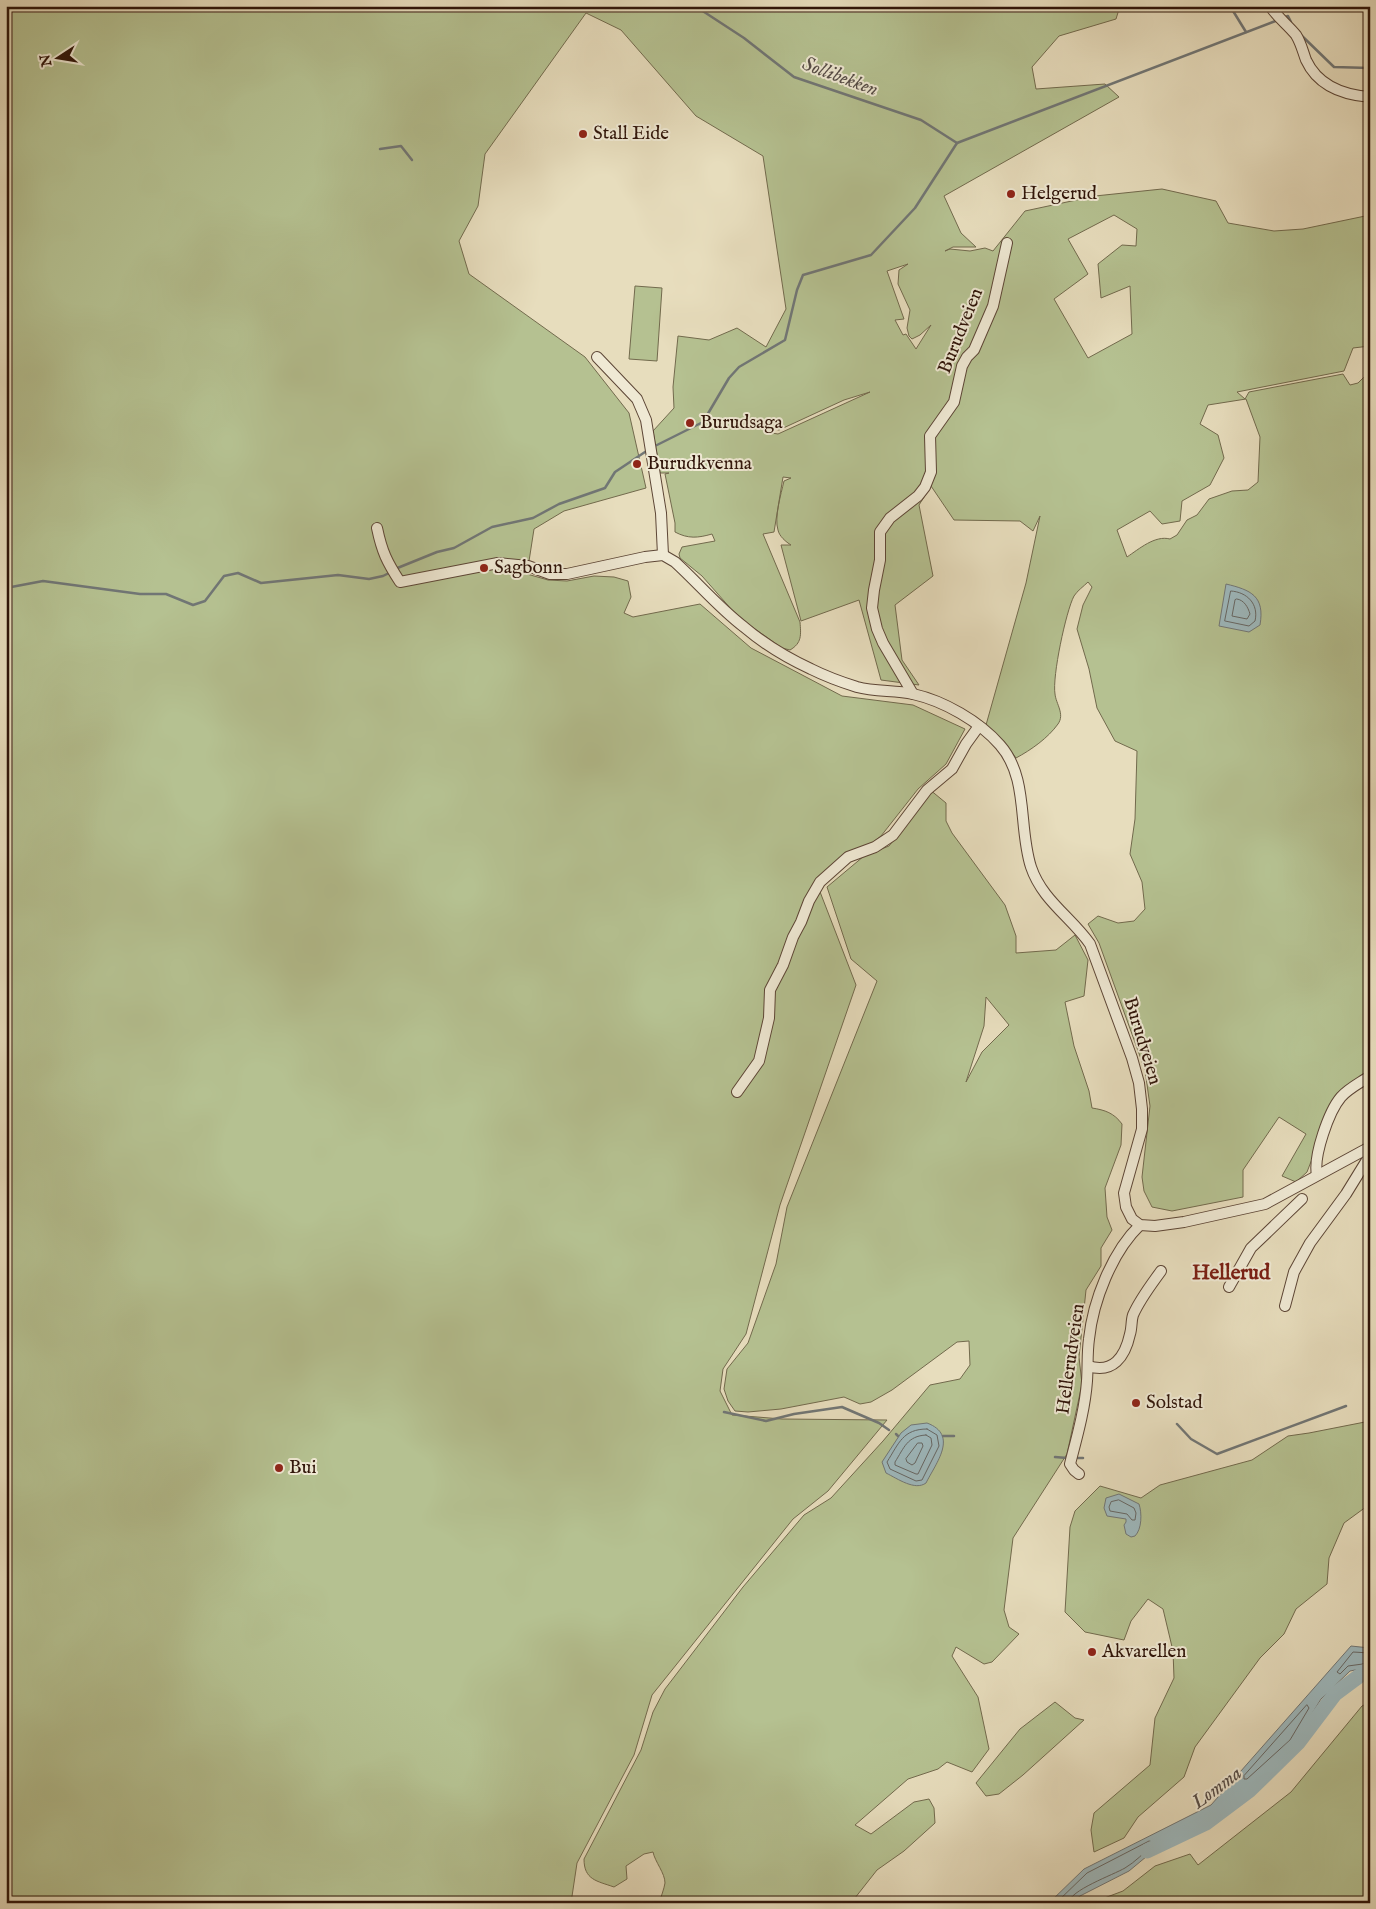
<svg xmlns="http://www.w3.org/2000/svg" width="1376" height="1909" font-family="'IM FELL English',serif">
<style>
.green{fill:#b5c191;stroke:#726a4d;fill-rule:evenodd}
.water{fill:#9db8bd;stroke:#717675}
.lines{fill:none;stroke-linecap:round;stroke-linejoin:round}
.shore{stroke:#666663;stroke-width:1}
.stream{stroke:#717675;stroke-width:2.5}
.river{stroke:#9db8bd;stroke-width:15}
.street-casing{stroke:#5d4636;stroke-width:12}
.street{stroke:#efe9d4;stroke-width:10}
.poi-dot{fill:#8f2418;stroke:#efe9d4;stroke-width:2}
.labels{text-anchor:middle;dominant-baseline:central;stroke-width:4;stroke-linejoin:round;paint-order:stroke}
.poi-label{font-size:19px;fill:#2f1409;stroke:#efe9d4;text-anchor:start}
.street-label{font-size:19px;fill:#2f1409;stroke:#efe9d4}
.water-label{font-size:20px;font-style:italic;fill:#564d48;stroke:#efe9d4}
.quarter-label{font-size:21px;font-weight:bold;fill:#7a1f14;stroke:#efe9d4}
</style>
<rect width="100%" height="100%" fill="#e7ddbd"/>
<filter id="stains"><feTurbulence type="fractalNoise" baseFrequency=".004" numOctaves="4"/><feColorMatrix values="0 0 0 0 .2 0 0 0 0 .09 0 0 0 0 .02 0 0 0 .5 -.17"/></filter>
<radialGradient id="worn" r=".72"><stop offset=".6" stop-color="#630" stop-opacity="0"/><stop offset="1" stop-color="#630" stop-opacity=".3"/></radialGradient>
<g class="green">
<path d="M 6,6 L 1120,6 L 1116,19 L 1059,36 L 1032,67 L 1036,89 L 1105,84 L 1119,97 L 944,196 L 961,233 L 976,247 L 953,247 L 945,251 L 950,249 L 970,251 L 985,248 L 993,251 L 1025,211 L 1095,196 L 1162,189 L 1216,201 L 1228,223 L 1274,231 L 1303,229 L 1370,215 L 1370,346 L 1353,348 L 1344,371 L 1237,392 L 1245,399 L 1249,392 L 1343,374 L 1350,385 L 1358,383 L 1366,375 L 1370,376 L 1370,1071 L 1336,1097 L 1307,1172 L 1296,1182 L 1282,1176 L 1306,1134 L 1279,1117 L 1243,1170 L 1243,1197 L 1172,1211 L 1152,1207 L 1144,1191 L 1142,1177 L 1150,1106 L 1145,1070 L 1099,943 L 1088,924 L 1098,916 L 1118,923 L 1134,921 L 1145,909 L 1142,882 L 1130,854 L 1135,819 L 1137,751 L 1115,741 L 1097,708 L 1089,669 L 1077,629 L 1083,605 L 1092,587 L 1088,582 C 1084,586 1077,591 1074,596 C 1066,611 1052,677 1055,694 C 1056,704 1065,714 1058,724 C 1048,738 1031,750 1016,758 L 1004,742 L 986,725 L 1026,583 L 1040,516 L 1033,531 L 1020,521 L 954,520 L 931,486 L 919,505 L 933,576 L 895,605 L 902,660 L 919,685 L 881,680 L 859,600 L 801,621 L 781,545 L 791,545 C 786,542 779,536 778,530 C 774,518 781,494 784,481 L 791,478 L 783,477 L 774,532 L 763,534 L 800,622 C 801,635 802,643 790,650 L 782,648 L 748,624 L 732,610 L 702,576 L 680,558 L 679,554 L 682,547 L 715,541 L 712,534 C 698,538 688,539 675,532 L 675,523 L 665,474 L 669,473 L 660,473 L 653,431 L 674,408 L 673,387 L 678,336 L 709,340 L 737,328 L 766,347 L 786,309 L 763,156 L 696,116 L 621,30 L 586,13 L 485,154 L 478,206 L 459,241 L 469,274 L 585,357 L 629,413 L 646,488 L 564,511 L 534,529 L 527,574 L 548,580 L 567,581 L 594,576 L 614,577 L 628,581 L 631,597 L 624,613 L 633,617 L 700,604 L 751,648 L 842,696 L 913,705 L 965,729 L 946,764 L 918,789 L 881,836 L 817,884 L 856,985 L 780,1205 L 746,1334 L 723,1369 L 720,1391 L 732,1415 L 782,1419 L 887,1420 L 828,1491 L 793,1519 L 652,1695 L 634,1755 L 577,1863 L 571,1903 L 6,1903 ZM 1114,215 L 1137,229 L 1136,246 L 1122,245 L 1098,264 L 1101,298 L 1130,286 L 1132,334 L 1088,358 L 1054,299 L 1088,274 L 1068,239 ZM 908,264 L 899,270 L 898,284 L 910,310 L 907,328 L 909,336 L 912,339 L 920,335 L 931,325 L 916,349 L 906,334 L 903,335 L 895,320 L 904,319 L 887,271 ZM 870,392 L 778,434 L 772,433 L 765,427 L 779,430 L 844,400 ZM 1246,399 L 1260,437 L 1258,482 L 1248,490 L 1232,491 L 1209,499 L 1197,515 L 1187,520 L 1177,535 L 1170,539 C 1155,535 1139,549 1127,557 L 1117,530 L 1150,511 L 1162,524 L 1180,521 L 1182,501 L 1210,485 L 1224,458 L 1218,435 L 1200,424 L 1208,405 Z"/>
<path d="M 635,286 L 662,288 L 657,361 L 629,359 Z"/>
<path d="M 929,789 L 946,803 L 946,821 L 952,833 L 1005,905 L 1016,936 L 1016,953 L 1056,950 L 1075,935 L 1088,960 L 1084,996 L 1065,1002 L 1074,1046 L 1089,1091 L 1092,1108 C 1105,1110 1114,1113 1122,1124 L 1121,1145 L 1105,1188 L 1107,1217 L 1112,1230 L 1101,1248 L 1101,1266 L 1086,1290 L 1079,1357 L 1082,1384 L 1067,1454 L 1013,1538 L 1004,1610 L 1009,1627 L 1019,1634 L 992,1662 L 984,1664 L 956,1647 L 952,1656 L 978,1697 L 989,1749 L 972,1772 L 947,1762 L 938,1769 L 908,1779 L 855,1825 L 871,1834 L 914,1802 L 929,1799 L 934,1808 L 935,1823 L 904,1851 L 877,1870 L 851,1903 L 659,1903 C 661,1897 664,1889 665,1883 C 665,1873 655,1862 653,1852 L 644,1854 L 626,1866 L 627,1879 L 614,1887 C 597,1881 584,1880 584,1859 L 641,1750 L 653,1712 L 665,1689 L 743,1587 L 804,1515 L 831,1498 L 883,1441 L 930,1385 L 960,1379 L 970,1365 L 969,1341 L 957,1342 L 892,1390 L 871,1402 L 860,1404 L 844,1397 L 781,1409 L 748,1412 L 735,1411 L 728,1401 L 724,1389 L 727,1369 L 748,1343 L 776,1264 L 787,1207 L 877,981 L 851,959 L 827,887 L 864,856 L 889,846 L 913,816 ZM 986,997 L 1009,1025 L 982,1052 L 966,1082 L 984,1026 Z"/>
<path d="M 1370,1421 L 1370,1504 L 1344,1523 L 1329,1558 L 1327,1584 L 1296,1609 L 1284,1634 L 1260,1658 L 1195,1747 L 1184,1777 L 1138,1817 L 1124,1838 L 1094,1852 L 1091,1830 L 1094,1813 L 1150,1765 L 1155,1718 L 1174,1678 L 1173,1651 L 1163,1609 L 1148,1599 L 1131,1621 L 1124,1640 L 1085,1632 L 1065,1612 L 1070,1527 L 1075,1511 L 1100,1486 L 1141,1498 L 1160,1485 L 1252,1460 L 1288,1436 L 1309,1433 Z"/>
<path d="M 1055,1702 L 1075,1718 L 1084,1720 L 1023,1775 L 999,1794 L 986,1796 L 976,1783 L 1020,1729 Z"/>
<path d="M 1370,1702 L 1370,1903 L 1091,1903 L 1123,1891 L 1155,1866 L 1190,1854 L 1198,1865 L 1291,1792 L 1362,1706 Z"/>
</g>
<g class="water">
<path d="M 1226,584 C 1251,590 1265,596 1260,625 L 1249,632 L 1219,626 Z"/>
<path d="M 927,1423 C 959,1435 936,1463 926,1483 C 915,1491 898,1479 886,1473 L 882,1462 L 901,1433 L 911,1425 Z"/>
<path d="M 1119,1494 L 1139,1504 C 1142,1513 1142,1529 1135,1536 L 1131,1537 L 1126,1534 L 1124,1525 L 1126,1522 L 1126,1519 L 1107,1516 L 1104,1508 L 1106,1498 Z"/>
<path d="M 1351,1646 L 1370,1648 L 1370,1667 L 1350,1671 L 1321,1699 L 1294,1743 L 1224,1807 L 1164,1842 L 1129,1871 L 1080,1896 L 1071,1903 L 1049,1903 L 1084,1869 L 1211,1805 Z"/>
</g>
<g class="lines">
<g class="shore">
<path d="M 1231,591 C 1247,592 1259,604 1255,621 L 1249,626 L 1225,621 Z"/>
<path d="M 1237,599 C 1244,600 1248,607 1250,614 L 1247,619 L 1232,616 L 1235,600 Z"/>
<path d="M 927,1429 L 937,1435 L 939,1446 L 922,1480 L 916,1481 L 890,1469 L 887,1462 C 899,1443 903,1429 927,1429 Z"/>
<path d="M 926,1435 L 931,1438 L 932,1445 L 918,1474 L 916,1474 L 895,1465 L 895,1462 C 904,1448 907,1436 926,1435 Z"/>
<path d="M 918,1443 L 922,1443 L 923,1446 L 915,1463 L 912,1465 L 907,1462 L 906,1459 Z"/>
<path d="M 1119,1500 L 1134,1508 L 1136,1513 L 1135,1520 L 1132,1520 L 1127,1514 L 1110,1511 L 1109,1507 L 1111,1502 Z"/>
<path d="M 1370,1653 L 1353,1652 L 1337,1672 L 1340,1674 L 1348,1666 L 1370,1663"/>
<path d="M 1307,1705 L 1309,1708 L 1290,1740 L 1247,1779 L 1244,1779 L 1244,1776 Z"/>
<path d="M 1056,1903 L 1087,1873 L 1149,1841 L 1153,1842 L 1152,1845 C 1144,1853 1135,1862 1125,1868 C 1113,1875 1070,1890 1068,1903"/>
</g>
<g class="stream">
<path d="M 695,6 L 744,38 L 794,77 L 921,120 L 957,143"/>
<path d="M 1230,6 L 1246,32"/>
<path d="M 1283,18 L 1288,16 L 1291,22"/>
<path d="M 1300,34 L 1334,67 L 1370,68"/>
<path d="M 380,149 L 401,146 L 412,160"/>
<path d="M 653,447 L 703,422 L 729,378 L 739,367 L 785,340 L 797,290 L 803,275 L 871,255 L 915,208 L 957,143 L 1278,20"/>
<path d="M 395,569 L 437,552 L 454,548 L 492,527 L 533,518 L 559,504 L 605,488 L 615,472 L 648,450"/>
<path d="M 6,588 L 43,581 L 140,594 L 166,594 L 193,605 L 205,601 L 224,576 L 238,573 L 261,583 L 338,575 L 369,579 L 383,576 L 391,572"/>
<path d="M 724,1412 L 766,1421 L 794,1414 L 842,1407 L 879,1423 L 889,1430"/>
<path d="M 1177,1424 L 1191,1439 L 1217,1454 L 1346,1406"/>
<path d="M 896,1434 L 898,1436"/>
<path d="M 943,1436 L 954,1436"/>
<path d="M 1055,1457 L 1067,1458"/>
<path d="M 1078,1458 L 1083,1458"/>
</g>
<path class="river" d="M 1147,1851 L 1206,1823 L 1250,1790 L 1298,1743 L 1335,1694 L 1370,1668"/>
<g class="street-casing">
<g id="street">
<path d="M 1270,6 C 1277,17 1288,25 1296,35 C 1301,43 1303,52 1306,60 C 1318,86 1343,95 1370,97"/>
<path d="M 597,357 L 637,399 L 646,420 L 661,513 L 663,555"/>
<path d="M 377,528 C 382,552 387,562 400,582 L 498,563 L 528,566 L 550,574 L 567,574 L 645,557 L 663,555 L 675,562 C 698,583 719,608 744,627 C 764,644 787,658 811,669 C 825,676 841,682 857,687 C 875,692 895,690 913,694 C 944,701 979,721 1000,745 C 1029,778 1018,827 1031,867 C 1042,900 1071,917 1090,944 L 1132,1058 L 1139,1083 L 1142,1109 L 1142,1129 L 1124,1193 L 1126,1207 L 1132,1219 L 1140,1225 L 1155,1226 L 1184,1222 L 1265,1204 L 1370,1147"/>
<path d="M 913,694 L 883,643 L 877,629 L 872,608 L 874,590 L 880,560 L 880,532 L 890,518 L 918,496 L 925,487 L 931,472 L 930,436 L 954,402 L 962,366 L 967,357 L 974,350 L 993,306 L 1007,243"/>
<path d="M 737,1092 L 759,1061 L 769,1018 L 770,990 L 783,965 L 793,937 L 801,922 L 809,901 L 820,882 L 848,857 L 875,847 L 893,835 L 927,790 L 952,769 L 966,744 L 979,726"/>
<path d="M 1317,1175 C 1313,1156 1329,1111 1341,1097 C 1349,1088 1360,1083 1370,1076"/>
<path d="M 1229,1287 L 1251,1248 L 1302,1199"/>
<path d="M 1285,1306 L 1294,1272 L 1310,1243 L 1346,1194 L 1370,1155"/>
<path d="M 1088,1366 C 1113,1374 1125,1357 1130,1334 C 1132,1328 1131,1321 1133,1315 C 1140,1299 1151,1285 1161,1271"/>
<path d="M 1079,1474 L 1074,1470 L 1070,1464 C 1077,1437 1085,1409 1087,1381 C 1088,1367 1087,1353 1089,1339 C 1093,1301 1112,1252 1140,1225"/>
</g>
</g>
<use href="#street" class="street"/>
</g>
<g class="poi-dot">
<circle cx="583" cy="134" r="5"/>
<circle cx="1011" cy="194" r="5"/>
<circle cx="690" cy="423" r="5"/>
<circle cx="637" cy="464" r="5"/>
<circle cx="484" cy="568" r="5"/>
<circle cx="1136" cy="1403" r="5"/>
<circle cx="279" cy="1468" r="5"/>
<circle cx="1092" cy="1652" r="5"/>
</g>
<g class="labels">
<g class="poi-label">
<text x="593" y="134">Stall Eide</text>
<text x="1021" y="194">Helgerud</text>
<text x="700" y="423">Burudsaga</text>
<text x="647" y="464">Burudkvenna</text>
<text x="494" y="568">Sagbonn</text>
<text x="1146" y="1403">Solstad</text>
<text x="289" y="1468">Bui</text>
<text x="1102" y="1652">Akvarellen</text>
</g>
<g class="street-label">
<text transform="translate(961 331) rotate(-68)">Burudveien</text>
<text transform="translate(1142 1041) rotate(73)">Burudveien</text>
<text transform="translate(1071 1359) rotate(-82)">Hellerudveien</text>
</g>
<g class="water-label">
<text transform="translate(840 77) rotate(20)">Sollibekken</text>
<text transform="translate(1217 1788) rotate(-37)">Lomma</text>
</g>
<g class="quarter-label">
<text x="1231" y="1273">Hellerud</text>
</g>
</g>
<rect width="1376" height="1909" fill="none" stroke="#e7ddbd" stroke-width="25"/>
<rect x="8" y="8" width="1361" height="1894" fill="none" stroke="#2f1409" stroke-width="2.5"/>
<rect x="12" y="12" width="1351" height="1884" fill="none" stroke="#2f1409"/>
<g transform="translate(58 58) rotate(258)" stroke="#efe9d4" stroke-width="4" paint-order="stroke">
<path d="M0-4L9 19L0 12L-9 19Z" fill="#2f1409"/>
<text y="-8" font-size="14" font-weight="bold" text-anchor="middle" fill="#2f1409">N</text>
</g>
<rect width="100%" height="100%" filter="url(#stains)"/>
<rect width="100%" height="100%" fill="url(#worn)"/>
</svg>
